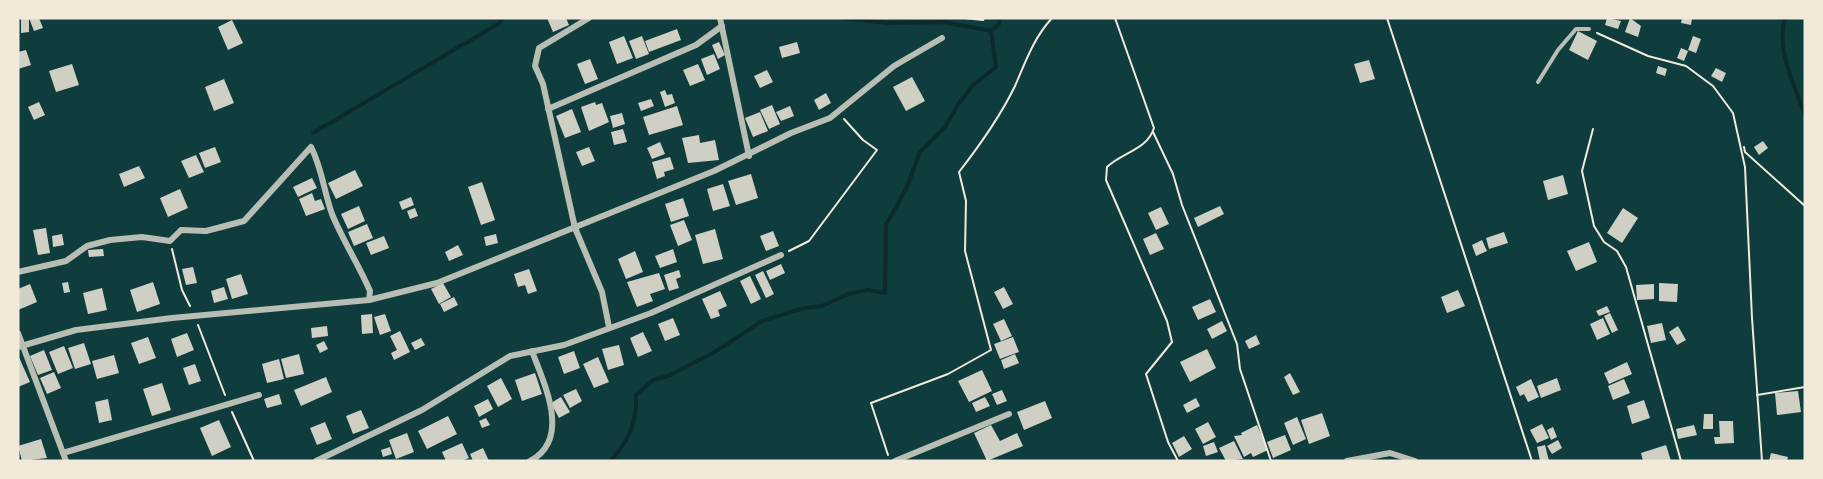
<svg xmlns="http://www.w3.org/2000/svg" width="1823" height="479" font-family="Montserrat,sans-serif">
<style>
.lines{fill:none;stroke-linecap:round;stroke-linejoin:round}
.stream{stroke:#0a2a2b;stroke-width:4}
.building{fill:#cfcfc3}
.path{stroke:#f1e9da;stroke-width:2}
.service{stroke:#b8beb3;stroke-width:4}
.minor{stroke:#b8beb3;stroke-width:6}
</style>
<rect width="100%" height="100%" fill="#0f3d3e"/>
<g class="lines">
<g class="stream">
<path d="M 842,18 L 888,23 L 944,22 L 991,31"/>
<path d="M 1785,18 C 1776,47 1794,87 1805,114"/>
<path d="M 313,133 L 498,24 L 503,18"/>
<path d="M 611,461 C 629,438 637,425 636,395 L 653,380 L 668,376 L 713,353 L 762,321 L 804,308 L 822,306 L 848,294 L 868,290 L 885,293 L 886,225 L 906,189 L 920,152 L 945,127 L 959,103 L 973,85 L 996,67 L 991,31 L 999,24 L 1000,18"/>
</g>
</g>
<g class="building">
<path d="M 21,18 L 29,18 L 29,32 L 21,33 Z"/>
<path d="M 29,18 L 39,18 L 43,28 L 34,31 Z"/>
<path d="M 547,18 L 566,18 L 569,25 L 553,32 Z"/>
<path d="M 1607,18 L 1621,21 L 1618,29 L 1605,25 Z"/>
<path d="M 1630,18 L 1641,26 L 1638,37 L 1625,32 Z"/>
<path d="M 1682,18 L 1692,18 L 1691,25 L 1681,23 Z"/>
<path d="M 232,20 L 243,43 L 228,50 L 218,27 Z"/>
<path d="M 677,29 L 681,40 L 649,52 L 645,41 Z"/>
<path d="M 1578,31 L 1597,41 L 1588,60 L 1569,50 Z"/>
<path d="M 624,36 L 633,58 L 617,64 L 609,42 Z"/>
<path d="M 642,36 L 649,54 L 636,59 L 629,41 Z"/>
<path d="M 1693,36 L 1701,39 L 1696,53 L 1688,50 Z"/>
<path d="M 719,42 L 725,55 L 718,59 L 712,45 Z"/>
<path d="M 797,42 L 800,53 L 782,58 L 779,47 Z"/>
<path d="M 1681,48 L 1688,51 L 1684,61 L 1677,58 Z"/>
<path d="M 26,50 L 31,65 L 18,69 L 18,52 Z"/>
<path d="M 714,54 L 720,69 L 707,75 L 701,59 Z"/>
<path d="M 590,59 L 598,79 L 585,84 L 577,64 Z"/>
<path d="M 1369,60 L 1375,79 L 1360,83 L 1354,64 Z"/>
<path d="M 72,64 L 79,85 L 56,92 L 49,71 Z"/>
<path d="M 698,64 L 705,80 L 690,86 L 683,70 Z"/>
<path d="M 1658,66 L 1667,69 L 1665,76 L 1656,73 Z"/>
<path d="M 1716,68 L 1726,73 L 1722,82 L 1711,76 Z"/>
<path d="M 767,70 L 773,82 L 760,88 L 754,76 Z"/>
<path d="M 912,77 L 925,101 L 906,111 L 893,87 Z"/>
<path d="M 224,79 L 234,103 L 214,111 L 205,87 Z"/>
<path d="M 665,90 L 667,95 L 672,94 L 675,103 L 665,107 L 660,92 Z"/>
<path d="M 826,93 L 831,103 L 819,110 L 814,100 Z"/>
<path d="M 651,99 L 654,106 L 641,111 L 638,103 Z"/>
<path d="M 39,102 L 45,115 L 34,120 L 28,107 Z"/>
<path d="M 595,102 L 596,105 L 602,103 L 609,122 L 589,131 L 581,107 Z"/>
<path d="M 772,105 L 780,124 L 769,129 L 760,110 Z"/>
<path d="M 677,106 L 683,125 L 649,135 L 643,117 Z"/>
<path d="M 790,106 L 794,116 L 781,121 L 776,112 Z"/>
<path d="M 572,109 L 581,132 L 565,138 L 556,116 Z"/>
<path d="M 760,112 L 768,131 L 753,137 L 745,118 Z"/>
<path d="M 622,113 L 625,124 L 613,128 L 610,116 Z"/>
<path d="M 623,129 L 627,142 L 614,145 L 611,132 Z"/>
<path d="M 699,135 L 700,143 L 715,140 L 719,160 L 688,163 L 682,138 Z"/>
<path d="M 1763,141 L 1768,148 L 1759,155 L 1754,147 Z"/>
<path d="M 660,142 L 665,154 L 652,159 L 647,148 Z"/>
<path d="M 215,147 L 221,162 L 205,168 L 199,153 Z"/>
<path d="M 589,147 L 595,161 L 582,166 L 576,152 Z"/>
<path d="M 196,155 L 204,172 L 189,178 L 181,161 Z"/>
<path d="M 670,157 L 674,169 L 664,172 L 665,176 L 657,179 L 652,162 Z"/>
<path d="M 139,166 L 145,178 L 124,187 L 119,174 Z"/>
<path d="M 355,170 L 363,186 L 336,199 L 328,183 Z"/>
<path d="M 751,174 L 758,198 L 736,205 L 728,181 Z"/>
<path d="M 1563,175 L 1568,194 L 1548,200 L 1543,181 Z"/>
<path d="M 312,178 L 317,188 L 298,197 L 293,187 Z"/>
<path d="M 482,182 L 495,220 L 481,225 L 468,187 Z"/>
<path d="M 723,184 L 730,206 L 713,211 L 707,189 Z"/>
<path d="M 180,189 L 188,208 L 168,217 L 160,198 Z"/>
<path d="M 312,193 L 315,201 L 321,199 L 325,209 L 306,216 L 299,199 Z"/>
<path d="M 411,197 L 414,205 L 402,210 L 399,202 Z"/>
<path d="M 683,198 L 689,216 L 671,222 L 665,204 Z"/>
<path d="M 359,206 L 365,221 L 348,229 L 341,214 Z"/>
<path d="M 1220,206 L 1224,214 L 1198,227 L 1194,218 Z"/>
<path d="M 1161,207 L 1169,224 L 1156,230 L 1148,213 Z"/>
<path d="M 415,208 L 418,216 L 410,219 L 407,211 Z"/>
<path d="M 1623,208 L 1638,218 L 1622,243 L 1607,233 Z"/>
<path d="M 684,220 L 692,240 L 678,246 L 670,225 Z"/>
<path d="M 367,224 L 373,238 L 354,246 L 348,232 Z"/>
<path d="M 46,228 L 50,253 L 38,255 L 33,230 Z"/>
<path d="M 715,229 L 723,259 L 703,264 L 695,235 Z"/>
<path d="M 773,231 L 779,246 L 766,251 L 760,236 Z"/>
<path d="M 1504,232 L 1508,243 L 1489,249 L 1486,238 Z"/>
<path d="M 1156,233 L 1164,249 L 1150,255 L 1143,239 Z"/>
<path d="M 62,234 L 64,245 L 53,247 L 52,236 Z"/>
<path d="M 496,234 L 498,243 L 486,246 L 484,237 Z"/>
<path d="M 384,236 L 389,248 L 371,255 L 366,243 Z"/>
<path d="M 1482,240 L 1487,251 L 1476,256 L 1472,245 Z"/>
<path d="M 1589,242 L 1597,262 L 1576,271 L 1567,251 Z"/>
<path d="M 458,245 L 463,255 L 449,261 L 445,252 Z"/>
<path d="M 103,249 L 104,256 L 89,257 L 88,250 Z"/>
<path d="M 673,249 L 677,262 L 660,268 L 655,256 Z"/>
<path d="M 635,251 L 643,272 L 626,279 L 618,259 Z"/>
<path d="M 781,264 L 785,273 L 770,280 L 766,271 Z"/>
<path d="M 193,267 L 197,283 L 186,285 L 182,269 Z"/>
<path d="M 529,269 L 537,291 L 528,294 L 525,285 L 518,287 L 514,274 Z"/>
<path d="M 679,270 L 681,277 L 676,279 L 679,288 L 669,291 L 664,275 Z"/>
<path d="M 763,271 L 774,294 L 766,298 L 755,275 Z"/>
<path d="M 659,273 L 665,289 L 650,294 L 653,301 L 637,307 L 627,282 Z"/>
<path d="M 241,274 L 248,294 L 232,299 L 226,279 Z"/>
<path d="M 750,276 L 761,299 L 751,304 L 740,281 Z"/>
<path d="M 68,282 L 70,292 L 64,293 L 62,283 Z"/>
<path d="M 153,282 L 160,304 L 137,312 L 130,290 Z"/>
<path d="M 443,283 L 451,297 L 439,304 L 431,289 Z"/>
<path d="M 1659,283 L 1678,284 L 1677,302 L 1659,301 Z"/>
<path d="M 30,284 L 37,302 L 18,310 L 18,289 Z"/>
<path d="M 1654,284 L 1654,299 L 1637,300 L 1636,285 Z"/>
<path d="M 224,287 L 228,299 L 214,303 L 211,291 Z"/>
<path d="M 1004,287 L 1013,304 L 1003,309 L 994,292 Z"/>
<path d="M 102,288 L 107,310 L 88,314 L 83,293 Z"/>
<path d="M 1458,290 L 1465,306 L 1447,313 L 1441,297 Z"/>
<path d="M 720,291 L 727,306 L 718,310 L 720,316 L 711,319 L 702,299 Z"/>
<path d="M 454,297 L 458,305 L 444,312 L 440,304 Z"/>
<path d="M 1210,299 L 1216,312 L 1198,320 L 1192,307 Z"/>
<path d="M 1607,306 L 1610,312 L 1599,316 L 1596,311 Z"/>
<path d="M 1610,313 L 1618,330 L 1612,333 L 1604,316 Z"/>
<path d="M 372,314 L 373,333 L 362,334 L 361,315 Z"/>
<path d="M 385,314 L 391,331 L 380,335 L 374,317 Z"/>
<path d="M 673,318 L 680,335 L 665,341 L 658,324 Z"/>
<path d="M 1603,318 L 1610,334 L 1597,340 L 1590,324 Z"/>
<path d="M 1004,319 L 1012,336 L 1001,341 L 993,324 Z"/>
<path d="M 1222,321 L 1227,331 L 1212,339 L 1207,329 Z"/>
<path d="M 1662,323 L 1666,340 L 1651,343 L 1647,326 Z"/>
<path d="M 327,326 L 328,336 L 312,338 L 311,328 Z"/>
<path d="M 1678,326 L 1686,340 L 1677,345 L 1669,332 Z"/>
<path d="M 400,331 L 410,352 L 394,360 L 391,353 L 397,350 L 390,336 Z"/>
<path d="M 643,332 L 652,351 L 638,357 L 630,338 Z"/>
<path d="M 187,333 L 194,350 L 177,357 L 171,339 Z"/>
<path d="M 1256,335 L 1260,344 L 1249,349 L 1245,341 Z"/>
<path d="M 148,337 L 156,358 L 139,364 L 131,343 Z"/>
<path d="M 1013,337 L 1019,352 L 1000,359 L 994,344 Z"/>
<path d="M 421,338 L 425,345 L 415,350 L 411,343 Z"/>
<path d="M 324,341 L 328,349 L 320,353 L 316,345 Z"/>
<path d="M 84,343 L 91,364 L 75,369 L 68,348 Z"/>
<path d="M 619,345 L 624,365 L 608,370 L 602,349 Z"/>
<path d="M 64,346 L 73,368 L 58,374 L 49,352 Z"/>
<path d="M 1207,349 L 1216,368 L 1190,382 L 1180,362 Z"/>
<path d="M 44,350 L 52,370 L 38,375 L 30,356 Z"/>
<path d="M 574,351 L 580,368 L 564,374 L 558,357 Z"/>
<path d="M 299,354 L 304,374 L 286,378 L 281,359 Z"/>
<path d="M 1015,354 L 1019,363 L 1004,369 L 1001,360 Z"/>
<path d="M 18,355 L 30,382 L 18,387 Z"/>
<path d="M 114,355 L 119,373 L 97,379 L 92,361 Z"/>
<path d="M 598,357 L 609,382 L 594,388 L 583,364 Z"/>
<path d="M 279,359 L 284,379 L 267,383 L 262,364 Z"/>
<path d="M 1627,362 L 1632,374 L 1609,384 L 1604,373 Z"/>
<path d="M 195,364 L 201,381 L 189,385 L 183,368 Z"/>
<path d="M 982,370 L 992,391 L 969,402 L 958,381 Z"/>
<path d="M 54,372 L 61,388 L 47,394 L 40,378 Z"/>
<path d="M 535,373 L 542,394 L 522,401 L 515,380 Z"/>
<path d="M 1290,373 L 1300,392 L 1293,395 L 1284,377 Z"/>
<path d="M 326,377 L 332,392 L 301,406 L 294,390 Z"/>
<path d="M 501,378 L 512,399 L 498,407 L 487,386 Z"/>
<path d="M 1557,378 L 1561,390 L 1541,398 L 1537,386 Z"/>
<path d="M 1531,379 L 1539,397 L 1528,402 L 1524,394 L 1520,396 L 1516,387 Z"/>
<path d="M 1624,379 L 1630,393 L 1613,400 L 1608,386 Z"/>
<path d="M 162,383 L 171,410 L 152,416 L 143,389 Z"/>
<path d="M 576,389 L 582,401 L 570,408 L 563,395 Z"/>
<path d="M 1002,390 L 1007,401 L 997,405 L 992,394 Z"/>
<path d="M 1798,391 L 1801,412 L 1777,415 L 1775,393 Z"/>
<path d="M 279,394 L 282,404 L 267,408 L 264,399 Z"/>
<path d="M 561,397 L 570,412 L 559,418 L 551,403 Z"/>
<path d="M 985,397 L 990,406 L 976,412 L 972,403 Z"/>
<path d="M 1196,398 L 1200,406 L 1187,413 L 1183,405 Z"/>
<path d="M 108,399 L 112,420 L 99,423 L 95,402 Z"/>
<path d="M 488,399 L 493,409 L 479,417 L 474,406 Z"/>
<path d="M 1644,400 L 1650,418 L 1632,424 L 1627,406 Z"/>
<path d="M 1045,401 L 1052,418 L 1024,430 L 1017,412 Z"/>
<path d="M 361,410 L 369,428 L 353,434 L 346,416 Z"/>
<path d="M 1322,413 L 1330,436 L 1309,444 L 1301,420 Z"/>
<path d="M 1704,414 L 1713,414 L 1713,429 L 1703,429 Z"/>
<path d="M 448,416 L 457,434 L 427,449 L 418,431 Z"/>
<path d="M 1297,417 L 1306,439 L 1293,445 L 1284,423 Z"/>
<path d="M 486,418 L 490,425 L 482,428 L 479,421 Z"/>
<path d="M 219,420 L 231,447 L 212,456 L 200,428 Z"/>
<path d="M 1719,421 L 1733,421 L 1734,443 L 1715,444 L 1714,437 L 1720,437 Z"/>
<path d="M 325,422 L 332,439 L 317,445 L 310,428 Z"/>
<path d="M 1208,422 L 1216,437 L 1203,444 L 1195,429 Z"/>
<path d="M 1542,424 L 1549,438 L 1537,443 L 1530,430 Z"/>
<path d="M 991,425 L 1000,441 L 1017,433 L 1023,446 L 987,461 L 974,433 Z"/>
<path d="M 1257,425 L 1268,450 L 1253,457 L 1251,453 L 1244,457 L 1234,436 L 1242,435 L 1241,433 Z"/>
<path d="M 1694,425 L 1697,435 L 1678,439 L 1676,429 Z"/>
<path d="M 1553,427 L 1557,437 L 1551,440 L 1547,430 Z"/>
<path d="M 407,433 L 414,452 L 396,459 L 389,440 Z"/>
<path d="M 1285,435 L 1291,450 L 1273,458 L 1267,442 Z"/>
<path d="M 1184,436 L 1192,449 L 1179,457 L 1172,443 Z"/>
<path d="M 41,439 L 47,458 L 22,461 L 18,446 Z"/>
<path d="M 1558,440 L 1562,448 L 1552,454 L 1547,446 Z"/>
<path d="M 1234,441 L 1243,459 L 1226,461 L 1219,448 Z"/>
<path d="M 1214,442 L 1218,452 L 1206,456 L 1203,446 Z"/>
<path d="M 462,443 L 469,458 L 461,461 L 446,461 L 442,452 Z"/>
<path d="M 1545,445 L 1549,461 L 1540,461 L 1537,447 Z"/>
<path d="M 1666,445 L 1671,461 L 1643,461 L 1641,453 Z"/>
<path d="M 390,447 L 392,454 L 383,457 L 381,450 Z"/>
<path d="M 483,448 L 489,461 L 473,461 L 470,454 Z"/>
<path d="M 1771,453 L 1788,457 L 1787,461 L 1769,461 Z"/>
</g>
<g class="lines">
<g class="path">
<path d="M 964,18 L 983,20 L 984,18"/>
<path d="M 1115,18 L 1154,128 C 1147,150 1123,152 1107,167 L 1106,180 L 1167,321 L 1172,342 L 1146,374 L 1168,442 L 1178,461"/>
<path d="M 1387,18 L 1532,461"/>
<path d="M 1597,33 L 1648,56 L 1686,66 L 1713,86 L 1733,113 L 1745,167 L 1752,318 L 1762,461"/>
<path d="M 1593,129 L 1582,171 L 1594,226 L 1604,242 L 1617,251 L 1626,267 L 1681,461"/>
<path d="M 1153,132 L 1173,174 L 1182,205 L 1237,344 L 1240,369 L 1271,461"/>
<path d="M 1744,147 L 1745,152 L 1805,206"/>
<path d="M 172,249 L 182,290 L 190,306"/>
<path d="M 789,251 L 809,241 L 877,150 L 863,140 L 844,119"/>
<path d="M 198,325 L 225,395"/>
<path d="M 1757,395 L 1805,387"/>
<path d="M 232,412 L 254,461"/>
<path d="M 888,455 L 871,403 L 948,374 L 991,350 L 965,251 L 966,201 L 959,172 C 980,145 1000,117 1015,86 C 1026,61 1033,39 1052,18"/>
</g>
<path class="service" d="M 1538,82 L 1558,50 L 1576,29 L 1589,29"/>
<g class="minor">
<path d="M 589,18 L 539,48 L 535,66 L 543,84 L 575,228 L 602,292 L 609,327"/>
<path d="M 720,18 L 749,156"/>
<path d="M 548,109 L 696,45 L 722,26"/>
<path d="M 18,272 L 66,261 L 87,246 L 110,240 L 142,237 L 170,241 L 181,230 L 206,231 L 244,221 L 311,147 C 322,168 324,192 332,214 C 343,241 359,265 370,291 L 369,300"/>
<path d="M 18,333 L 66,461"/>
<path d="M 18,347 L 76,330 L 172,318 L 369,300 L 437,283 L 714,171 L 791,133 L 830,118 L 894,66 L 942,38"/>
<path d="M 63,453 L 259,395"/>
<path d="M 316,461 L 422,410 L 510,356 L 564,345 L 651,313 L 781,255"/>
<path d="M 530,461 C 572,439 544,384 532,351"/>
<path d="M 895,461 L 1009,414"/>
<path d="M 1347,461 L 1390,453 L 1415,461"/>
</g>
</g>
<rect width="1823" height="479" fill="none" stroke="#f1e9da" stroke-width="39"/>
</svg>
